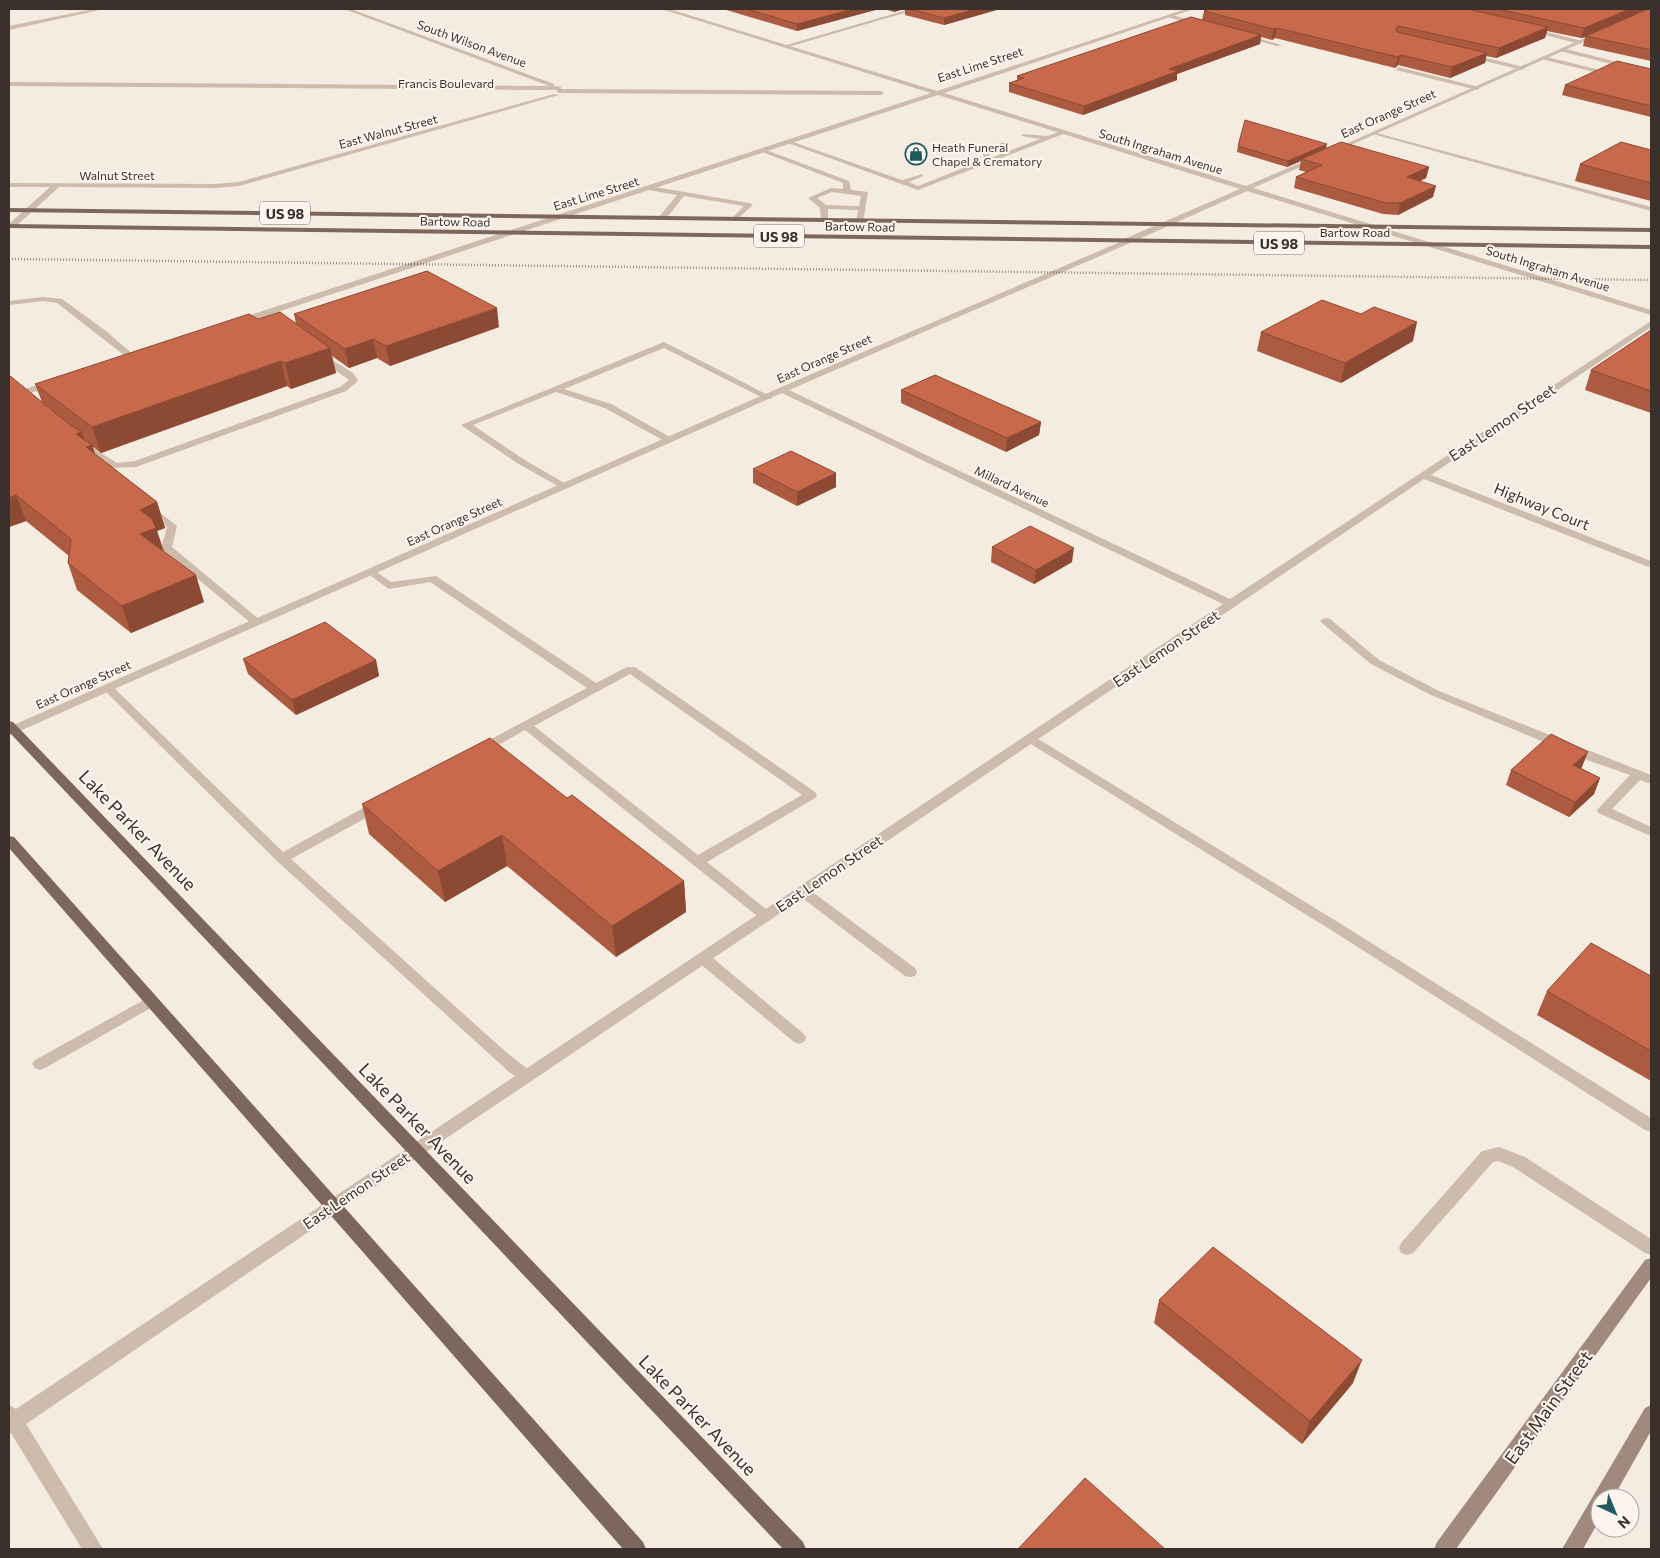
<svg xmlns="http://www.w3.org/2000/svg" width="1660" height="1558" font-family="Commissioner,sans-serif">
<style>
.lines{fill:none;stroke-linecap:round;stroke-linejoin:round}
.service{fill:#cdbbac;fill-rule:evenodd}
.minor{fill:#cdbbac;fill-rule:evenodd}
.tertiary{fill:#cdbbac;fill-rule:evenodd}
.secondary{fill:#a18a7d;fill-rule:evenodd}
.primary{fill:#7d675c;fill-rule:evenodd}
.rail{stroke:#3b302b;stroke-width:2.5;stroke-dasharray:0.5 2.5;stroke-linecap:butt}
.wall{fill:#ac5a40}
.shaded-wall{fill:#8c4a34}
.building{fill:#c8694b;stroke:#8c4a34}
.labels{text-anchor:middle;dominant-baseline:central;stroke-width:4;stroke-linejoin:round;paint-order:stroke}
.far-street-label{font-size:12px;fill:#3b302b;stroke:#fbf5ee}
.far-poi-label{font-size:12px;fill:#3b302b;stroke:#fbf5ee;text-anchor:start}
.shield{fill:#fbf5ee;stroke:#756b66;stroke-width:1}
.shield-label{font-size:14px;font-weight:bold;fill:#3b302b}
.street-label{font-size:15px;fill:#3b302b;stroke:#fbf5ee}
.near-street-label{font-size:18px;fill:#3b302b;stroke:#fbf5ee}
</style>
<rect width="100%" height="100%" fill="#f4ebe1"/>
<g class="lines">
<g class="service">
<path d="M 1169,14 L 1201,23 L 1202,24 L 1199,26 L 1167,17 Z"/>
<path d="M 1531,28 L 1582,41 L 1583,42 L 1580,44 L 1529,31 Z"/>
<path d="M 1243,35 L 1247,35 L 1282,45 L 1277,46 L 1243,37 Z"/>
<path d="M 1562,48 L 1617,62 L 1618,63 L 1615,65 L 1560,51 Z"/>
<path d="M 1470,54 L 1524,67 L 1525,68 L 1522,70 L 1468,57 Z"/>
<path d="M 1543,56 L 1600,70 L 1601,71 L 1598,73 L 1541,59 Z"/>
<path d="M 1398,67 L 1479,87 L 1480,88 L 1477,90 L 1396,70 Z"/>
<path d="M 1064,130 L 1066,131 L 1066,133 L 918,190 L 785,142 L 790,141 L 902,180 L 923,174 L 923,176 L 909,182 L 918,186 L 966,167 L 952,165 L 944,168 L 941,166 L 951,161 L 973,165 L 985,160 L 981,149 L 1008,141 L 1008,143 L 987,151 L 991,158 L 1040,139 L 1022,136 L 1022,134 L 1048,136 Z"/>
<path d="M 1373,132 L 1651,207 L 1651,211 L 1373,134 Z"/>
<path d="M 762,150 L 766,150 L 849,181 L 851,190 L 868,192 L 863,223 L 856,221 L 858,210 L 828,209 L 828,220 L 821,222 L 820,208 L 808,198 L 831,188 L 843,189 L 843,183 L 762,152 ZM 832,192 L 861,196 L 859,206 L 826,205 L 817,198 Z"/>
<path d="M 649,186 L 749,203 L 753,205 L 735,221 L 731,219 L 744,206 L 684,196 L 665,220 L 662,220 L 658,218 L 677,195 L 649,190 Z"/>
<path d="M 43,297 L 62,299 L 106,331 L 136,357 L 129,359 L 57,303 L 43,301 L 9,305 L 9,301 Z"/>
<path d="M 664,342 L 772,397 L 771,399 L 765,399 L 664,348 L 564,389 L 611,404 L 672,438 L 672,442 L 666,442 L 605,408 L 556,392 L 473,425 L 523,459 L 566,484 L 566,488 L 563,489 L 517,463 L 461,425 Z"/>
<path d="M 321,353 L 353,373 L 358,380 L 357,382 L 346,391 L 136,467 L 113,468 L 100,462 L 80,447 L 82,445 L 88,445 L 117,463 L 135,461 L 340,387 L 349,380 L 318,358 L 317,356 Z"/>
<path d="M 149,504 L 177,526 L 172,547 L 260,620 L 262,622 L 260,624 L 252,624 L 163,550 L 162,545 L 167,527 L 145,509 L 145,505 Z"/>
<path d="M 371,568 L 391,582 L 436,576 L 596,683 L 627,667 L 635,667 L 815,792 L 817,795 L 815,798 L 707,862 L 771,913 L 773,916 L 771,919 L 761,919 L 525,730 L 484,753 L 476,753 L 474,750 L 476,747 L 587,688 L 430,582 L 389,589 L 367,573 L 366,571 ZM 630,674 L 802,795 L 698,855 L 534,726 Z"/>
<path d="M 1326,618 L 1330,619 L 1379,660 L 1439,691 L 1651,775 L 1651,784 L 1640,780 L 1612,809 L 1651,827 L 1651,836 L 1598,813 L 1597,810 L 1630,775 L 1587,760 L 1431,695 L 1371,664 L 1322,623 L 1320,621 L 1322,619 Z"/>
<path d="M 107,684 L 111,685 L 283,852 L 374,802 L 384,802 L 385,805 L 384,808 L 291,859 L 506,1052 L 531,1072 L 534,1076 L 531,1080 C 519,1084 505,1068 496,1060 L 277,861 L 103,689 L 101,687 Z"/>
<path d="M 1030,734 L 1341,924 L 1651,1118 L 1651,1132 L 1645,1130 L 1331,930 L 1026,741 L 1024,738 Z"/>
<path d="M 802,886 L 807,888 L 915,968 L 917,972 L 915,976 L 910,977 L 905,976 L 797,894 L 795,891 L 797,888 Z"/>
<path d="M 703,953 L 708,954 L 804,1034 L 806,1038 L 804,1042 L 799,1044 L 794,1042 L 698,962 L 696,958 L 698,954 Z"/>
<path d="M 151,996 L 156,997 L 158,1001 L 156,1005 L 45,1068 L 40,1070 L 35,1068 L 32,1064 L 35,1060 Z"/>
<path d="M 1499,1147 L 1525,1157 L 1651,1239 L 1651,1255 L 1645,1253 L 1513,1167 L 1498,1161 L 1493,1162 L 1413,1253 L 1407,1255 L 1401,1253 L 1399,1248 L 1401,1243 L 1482,1151 Z"/>
</g>
<g class="minor">
<path d="M 94,9 L 104,9 L 9,30 L 9,26 Z"/>
<path d="M 344,9 L 351,9 L 554,84 L 554,86 L 561,87 L 561,89 L 881,91 L 884,93 L 881,95 L 558,93 L 556,90 L 9,86 L 9,82 L 549,86 Z"/>
<path d="M 910,9 L 918,9 L 788,47 L 783,46 Z"/>
<path d="M 554,94 L 559,95 L 239,186 L 215,188 L 59,187 L 14,228 L 9,228 L 9,224 L 50,187 L 9,187 L 9,183 L 215,184 L 239,182 Z"/>
<path d="M 1127,239 L 1131,241 L 1130,243 L 789,390 L 1230,599 L 1651,321 L 1651,327 L 1431,475 L 1651,561 L 1651,568 L 1424,479 L 420,1156 L 26,1424 L 103,1549 L 82,1549 L 11,1433 L 9,1434 L 9,1405 L 16,1409 L 1223,604 L 782,393 L 13,734 L 9,735 L 9,727 L 779,388 Z"/>
</g>
<g class="tertiary">
<path d="M 661,9 L 669,9 L 937,91 L 1186,9 L 1194,9 L 944,93 L 1246,186 L 1312,158 L 1316,158 L 1316,160 L 1253,188 L 1651,310 L 1651,315 L 1247,191 L 1130,243 L 1124,243 L 1124,239 L 1240,189 L 938,95 L 241,324 L 235,324 L 235,320 L 931,93 Z"/>
<path d="M 1596,33 L 1601,34 L 1335,152 L 1330,151 Z"/>
<path d="M 53,380 L 57,383 L 56,385 L 9,400 L 9,394 Z"/>
</g>
<g class="secondary">
<path d="M 1651,1258 L 1651,1278 L 1456,1549 L 1434,1549 L 1437,1542 L 1645,1260 Z"/>
<path d="M 1651,1405 L 1651,1431 L 1613,1498 L 1600,1498 L 1600,1519 L 1583,1549 L 1562,1549 L 1645,1408 Z"/>
</g>
<g class="primary">
<path d="M 9,208 L 1651,228 L 1651,232 L 9,212 Z"/>
<path d="M 9,224 L 1651,245 L 1651,249 L 9,228 Z"/>
<path d="M 9,721 L 13,722 L 803,1542 L 806,1549 L 783,1549 L 9,732 Z"/>
<path d="M 9,836 L 14,837 L 643,1542 L 646,1549 L 623,1549 L 9,848 Z"/>
</g>
<path class="rail" d="M 9,259 L 1651,280"/>
</g>
<g class="wall">
<path d="M 723,9 L 879,9 L 797,31 Z"/>
<path d="M 884,9 L 904,9 L 894,12 Z"/>
<path d="M 905,9 L 1000,9 L 944,25 L 905,15 Z"/>
<path d="M 1210,9 L 1651,9 L 1651,61 L 1583,46 L 1585,37 L 1581,38 L 1547,31 L 1545,38 L 1496,58 L 1486,56 L 1485,63 L 1450,78 L 1398,65 L 1395,68 L 1275,38 L 1272,40 L 1261,37 L 1260,44 L 1177,74 L 1177,80 L 1083,115 L 1009,92 L 1009,83 L 1017,81 L 1017,76 L 1202,20 L 1204,11 Z"/>
<path d="M 1651,69 L 1651,117 L 1562,95 L 1565,85 Z"/>
<path d="M 1238,146 L 1326,148 L 1429,167 L 1426,178 L 1420,181 L 1433,197 L 1398,215 L 1383,214 L 1294,188 L 1296,177 L 1306,172 L 1299,170 L 1301,161 L 1287,167 L 1237,152 Z"/>
<path d="M 1651,150 L 1651,201 L 1575,181 L 1580,164 Z"/>
<path d="M 294,314 L 499,327 L 390,366 L 377,358 L 349,368 L 332,356 L 336,373 L 291,389 L 287,386 L 101,453 L 93,447 L 95,454 L 157,502 L 165,528 L 157,531 L 164,551 L 204,602 L 131,633 L 77,590 L 68,563 L 69,556 L 26,521 L 9,527 L 9,372 L 10,376 L 42,402 L 35,384 L 258,319 L 296,324 Z"/>
<path d="M 1361,314 L 1413,341 L 1341,383 L 1257,351 L 1261,332 Z"/>
<path d="M 1651,330 L 1651,413 L 1585,390 L 1591,370 Z"/>
<path d="M 901,390 L 1041,422 L 1039,435 L 1006,452 L 901,403 Z"/>
<path d="M 753,469 L 836,473 L 836,487 L 797,506 L 753,483 Z"/>
<path d="M 992,547 L 1072,562 L 1034,584 L 991,562 Z"/>
<path d="M 243,659 L 376,660 L 379,676 L 296,715 L 248,674 Z"/>
<path d="M 1582,767 L 1581,768 L 1600,778 L 1594,794 L 1569,817 L 1506,785 L 1511,770 Z"/>
<path d="M 567,798 L 684,881 L 686,912 L 616,957 L 507,866 L 445,902 L 369,834 L 362,804 Z"/>
<path d="M 1651,976 L 1651,1081 L 1537,1015 L 1547,991 Z"/>
<path d="M 1159,1300 L 1353,1383 L 1302,1444 L 1154,1323 Z"/>
</g>
<g class="shaded-wall">
<path d="M 853,9 L 879,9 L 797,31 L 797,24 Z"/>
<path d="M 894,9 L 904,9 L 894,12 Z"/>
<path d="M 976,9 L 1000,9 L 944,25 L 944,18 Z"/>
<path d="M 1630,9 L 1650,9 L 1586,36 L 1585,37 L 1581,38 L 1584,28 Z"/>
<path d="M 1548,27 L 1545,38 L 1496,58 L 1499,48 Z"/>
<path d="M 1277,28 L 1275,38 L 1272,40 L 1273,29 Z"/>
<path d="M 1261,35 L 1260,44 L 1177,74 L 1177,80 L 1083,115 L 1084,106 L 1169,69 Z"/>
<path d="M 1487,53 L 1485,63 L 1450,78 L 1452,67 Z"/>
<path d="M 1401,55 L 1398,65 L 1395,68 L 1398,57 Z"/>
<path d="M 1327,144 L 1326,149 L 1301,159 L 1301,161 L 1287,167 L 1288,161 Z"/>
<path d="M 1429,167 L 1426,178 L 1404,189 L 1407,177 Z"/>
<path d="M 1436,186 L 1433,197 L 1398,215 L 1400,203 Z"/>
<path d="M 497,308 L 499,327 L 390,366 L 386,346 Z"/>
<path d="M 1417,322 L 1413,341 L 1341,383 L 1345,363 Z"/>
<path d="M 373,339 L 377,358 L 349,368 L 345,349 Z"/>
<path d="M 330,348 L 336,373 L 291,389 L 285,363 Z"/>
<path d="M 281,361 L 287,386 L 101,453 L 92,427 Z"/>
<path d="M 1041,422 L 1039,435 L 1006,452 L 1007,438 Z"/>
<path d="M 82,432 L 86,447 L 92,445 L 100,470 L 76,434 Z"/>
<path d="M 836,473 L 836,487 L 797,506 L 797,492 Z"/>
<path d="M 16,495 L 26,521 L 9,527 L 9,498 Z"/>
<path d="M 157,502 L 165,528 L 157,531 L 164,554 L 140,534 L 140,510 Z"/>
<path d="M 1074,548 L 1072,562 L 1034,584 L 1036,570 Z"/>
<path d="M 196,575 L 204,602 L 131,633 L 122,606 Z"/>
<path d="M 376,660 L 379,676 L 296,715 L 292,700 Z"/>
<path d="M 1588,752 L 1582,767 L 1568,781 L 1573,765 Z"/>
<path d="M 1600,778 L 1594,794 L 1569,817 L 1575,802 Z"/>
<path d="M 502,835 L 507,866 L 445,902 L 438,871 Z"/>
<path d="M 684,881 L 686,912 L 616,957 L 612,926 Z"/>
<path d="M 1362,1360 L 1353,1383 L 1302,1444 L 1310,1421 Z"/>
</g>
<g class="building">
<path d="M 747,9 L 853,9 L 797,24 Z"/>
<path d="M 910,9 L 976,9 L 944,18 Z"/>
<path d="M 1210,9 L 1467,9 L 1548,27 L 1499,48 L 1398,26 L 1396,29 L 1397,32 L 1487,53 L 1452,67 L 1401,55 L 1398,57 L 1277,28 L 1273,29 L 1204,11 Z"/>
<path d="M 1498,9 L 1630,9 L 1584,28 Z"/>
<path d="M 1648,9 L 1651,9 L 1651,50 L 1586,36 Z"/>
<path d="M 1191,17 L 1261,35 L 1169,69 L 1178,71 L 1084,106 L 1009,83 L 1024,78 L 1017,76 Z"/>
<path d="M 1617,61 L 1651,69 L 1651,106 L 1565,85 Z"/>
<path d="M 1245,120 L 1327,144 L 1288,161 L 1238,146 Z"/>
<path d="M 1341,142 L 1429,167 L 1407,177 L 1436,186 L 1400,203 L 1386,203 L 1296,177 L 1322,165 L 1301,159 Z"/>
<path d="M 1621,142 L 1651,150 L 1651,183 L 1580,164 Z"/>
<path d="M 427,271 L 497,308 L 386,346 L 373,339 L 345,349 L 294,314 Z"/>
<path d="M 1322,300 L 1361,314 L 1374,307 L 1417,322 L 1345,363 L 1261,332 Z"/>
<path d="M 280,312 L 330,348 L 285,363 L 281,361 L 92,427 L 35,384 L 249,314 L 258,319 Z"/>
<path d="M 1651,330 L 1651,391 L 1591,370 Z"/>
<path d="M 9,375 L 70,425 L 82,432 L 76,434 L 92,445 L 86,447 L 157,502 L 140,510 L 152,519 L 156,528 L 140,534 L 196,575 L 122,606 L 68,563 L 71,539 L 16,495 L 9,498 Z"/>
<path d="M 935,375 L 1041,422 L 1007,438 L 901,390 Z"/>
<path d="M 791,451 L 836,473 L 797,492 L 753,469 Z"/>
<path d="M 1030,526 L 1074,548 L 1036,570 L 992,547 Z"/>
<path d="M 325,622 L 376,660 L 292,700 L 243,659 Z"/>
<path d="M 1551,734 L 1588,752 L 1573,765 L 1600,778 L 1575,802 L 1511,770 Z"/>
<path d="M 490,738 L 567,798 L 572,795 L 684,881 L 612,926 L 502,835 L 438,871 L 362,804 Z"/>
<path d="M 1591,943 L 1651,976 L 1651,1051 L 1547,991 Z"/>
<path d="M 1213,1247 L 1362,1360 L 1310,1421 L 1159,1300 Z"/>
<path d="M 1085,1478 L 1165,1549 L 1018,1549 Z"/>
</g>
<defs>
<g id="shop-ring" transform="scale(1.125)"><circle r="9.5" fill="#fbf5ee" stroke="#1f5a5e" stroke-width="1.5"/><path d="M-5-2.5h2.3a2.7 3.5 0 0 1 5.4 0H5L5.5 6h-11ZM-1.5-2.5h3a1.5 2.3 0 0 0-3 0Z" fill="#1f5a5e"/></g>
</defs>
<g fill-rule="evenodd">
<use href="#shop-ring" x="916" y="154"/>
</g>
<g class="labels">
<g class="far-street-label">
<text transform="translate(472 43) rotate(20)">South Wilson Avenue</text>
<text transform="translate(980 64) rotate(-18)">East Lime Street</text>
<text x="446" y="83">Francis Boulevard</text>
<text transform="translate(1388 113) rotate(-24)">East Orange Street</text>
<text transform="translate(388 131) rotate(-15)">East Walnut Street</text>
<text transform="translate(1161 151) rotate(17)">South Ingraham Avenue</text>
<text x="117" y="175">Walnut Street</text>
<text transform="translate(596 193) rotate(-17)">East Lime Street</text>
<text transform="translate(455 221) rotate(1)">Bartow Road</text>
<text transform="translate(860 226) rotate(1)">Bartow Road</text>
<text x="1355" y="232">Bartow Road</text>
<text transform="translate(1548 268) rotate(17)">South Ingraham Avenue</text>
<text transform="translate(824 358) rotate(-24)">East Orange Street</text>
<text transform="translate(1012 486) rotate(25)">Millard Avenue</text>
<text transform="translate(454 521) rotate(-24)">East Orange Street</text>
<text transform="translate(83 684) rotate(-24)">East Orange Street</text>
</g>
<g class="far-poi-label">
<text x="932" y="147">Heath Funeral<tspan x="932" dy="14">Chapel &amp; Crematory</tspan></text>
</g>
<g class="shield">
<rect x="260" y="201.5" width="50" height="23" rx="4"/>
<rect x="754" y="224.5" width="50" height="23" rx="4"/>
<rect x="1254" y="231.5" width="50" height="23" rx="4"/>
</g>
<g class="shield-label">
<text x="285" y="213">US 98</text>
<text x="779" y="236">US 98</text>
<text x="1279" y="243">US 98</text>
</g>
<g class="street-label">
<text transform="translate(1502 422) rotate(-34)">East Lemon Street</text>
<text transform="translate(1542 506) rotate(22)">Highway Court</text>
<text transform="translate(1166 648) rotate(-34)">East Lemon Street</text>
<text transform="translate(829 873) rotate(-34)">East Lemon Street</text>
<text transform="translate(356 1190) rotate(-34)">East Lemon Street</text>
</g>
<g class="near-street-label">
<text transform="translate(138 830) rotate(46)">Lake Parker Avenue</text>
<text transform="translate(418 1123) rotate(46)">Lake Parker Avenue</text>
<text transform="translate(1548 1407) rotate(-54)">East Main Street</text>
<text transform="translate(698 1415) rotate(46)">Lake Parker Avenue</text>
</g>
</g>
<rect width="1660" height="1558" fill="none" stroke="#3b302b" stroke-width="20"/>
<g transform="translate(1615 1513) rotate(136)"><circle r="24" fill="#fbf5ee" stroke="#aea6a0"/>
<path d="M0-4L9 19L0 12L-9 19Z" fill="#1f5a5e"/>
<text y="-8" font-size="14" font-weight="bold" text-anchor="middle" fill="#3b302b">N</text>
</g>
</svg>
